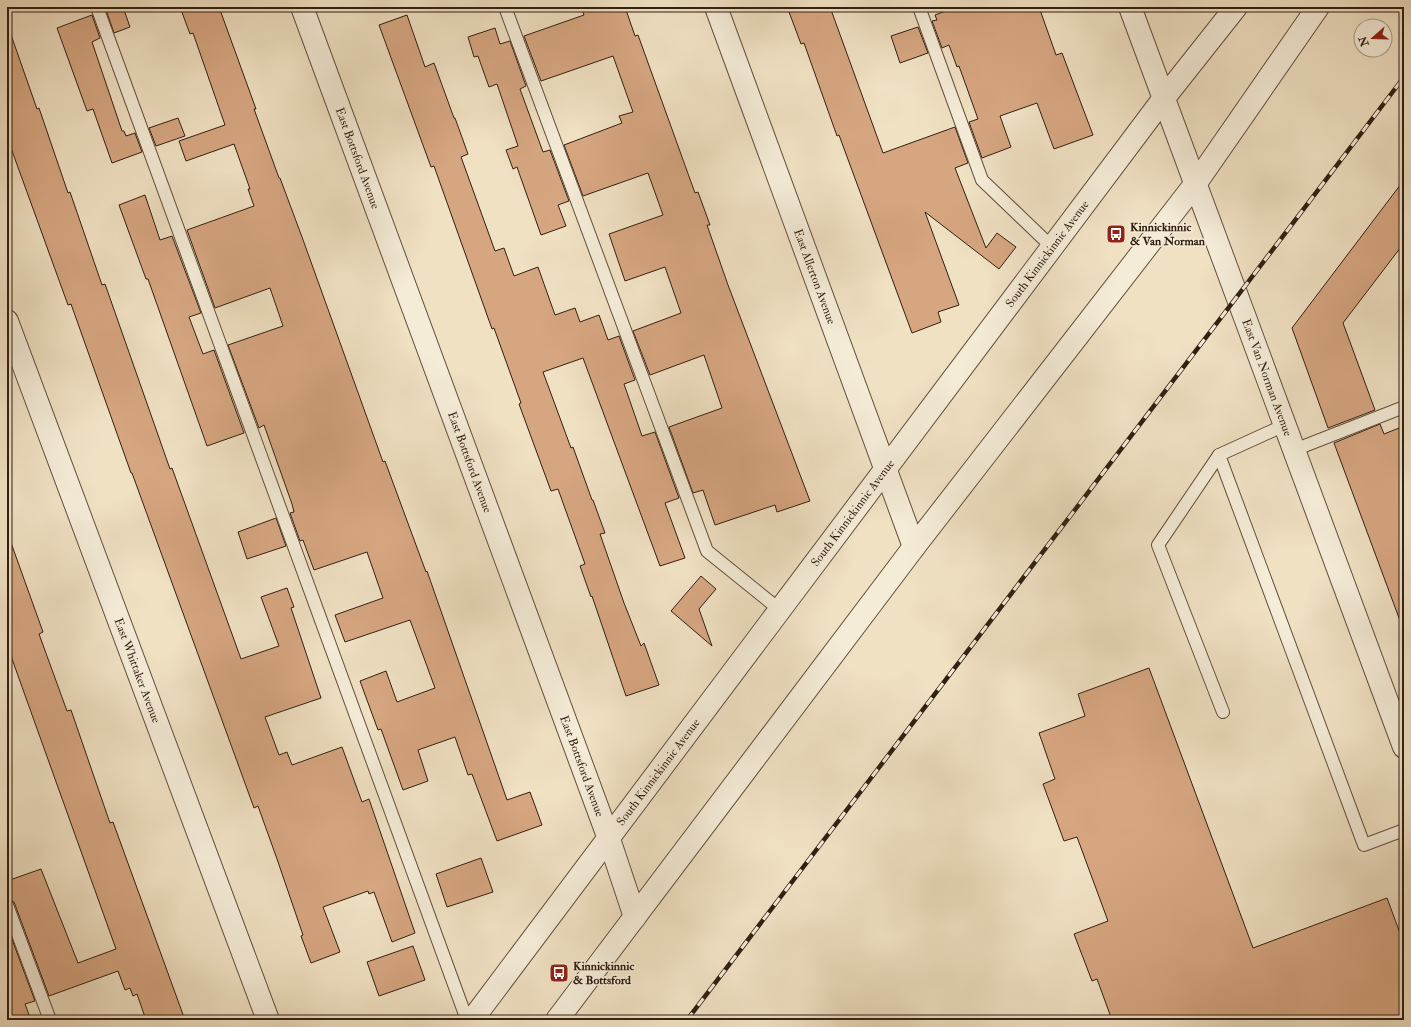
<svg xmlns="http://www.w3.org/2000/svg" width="1411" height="1027" font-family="'IM FELL Double Pica',serif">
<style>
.building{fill:#d6a681;stroke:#321f12}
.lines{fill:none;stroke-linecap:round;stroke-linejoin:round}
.service-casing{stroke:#62503e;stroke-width:14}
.minor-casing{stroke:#62503e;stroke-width:24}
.tertiary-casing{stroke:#62503e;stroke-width:24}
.service{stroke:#f5ecd8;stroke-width:12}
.minor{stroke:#f5ecd8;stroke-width:22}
.tertiary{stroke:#f5ecd8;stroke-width:22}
.rail-casing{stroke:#321f12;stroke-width:4.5}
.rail{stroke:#f5ecd8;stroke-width:3;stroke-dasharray:9;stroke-linecap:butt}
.labels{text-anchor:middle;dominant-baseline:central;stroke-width:3;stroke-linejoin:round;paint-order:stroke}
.street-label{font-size:12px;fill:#321f12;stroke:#f5ecd8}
.poi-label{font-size:12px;font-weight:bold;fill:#321f12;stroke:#f5ecd8;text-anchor:start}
</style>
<rect width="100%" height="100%" fill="#f0e1c3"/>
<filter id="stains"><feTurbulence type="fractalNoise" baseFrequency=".005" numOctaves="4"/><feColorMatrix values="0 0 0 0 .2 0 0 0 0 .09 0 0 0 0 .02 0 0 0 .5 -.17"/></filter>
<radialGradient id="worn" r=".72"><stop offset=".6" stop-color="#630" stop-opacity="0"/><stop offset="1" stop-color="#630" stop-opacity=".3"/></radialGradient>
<g class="building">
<path d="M 116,7 L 123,7 L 130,27 L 114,33 L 106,10 Z"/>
<path d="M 180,7 L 219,7 L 256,109 L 254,109 L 279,178 L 280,178 L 302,237 L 383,462 L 385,461 L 426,572 L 427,571 L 507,800 L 530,792 L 542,825 L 497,841 L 472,774 L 468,775 L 455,737 L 418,750 L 428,781 L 403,790 L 381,729 L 378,730 L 360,681 L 386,671 L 397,702 L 435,688 L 410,620 L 345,642 L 335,615 L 383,598 L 367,552 L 314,570 L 303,540 L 300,541 L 290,513 L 294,512 L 292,504 L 264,425 L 259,428 L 228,345 L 283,326 L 270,288 L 215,308 L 187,230 L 254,206 L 248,189 L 250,189 L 234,144 L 186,161 L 179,141 L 225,125 L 193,33 L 190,34 Z"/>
<path d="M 581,7 L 625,7 L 635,36 L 638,35 L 695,193 L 698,192 L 710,225 L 707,225 L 728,285 L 810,501 L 777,512 L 775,505 L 715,525 L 703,490 L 693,493 L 669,427 L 722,408 L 704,355 L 650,375 L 633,331 L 681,313 L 665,267 L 625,281 L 609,234 L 663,215 L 648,173 L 583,196 L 564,145 L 622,123 L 619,116 L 633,112 L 613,56 L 541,81 L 524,36 L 584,15 Z"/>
<path d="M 802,7 L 830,7 L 883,153 L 955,127 L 968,163 L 955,168 L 986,248 L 997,233 L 1016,247 L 999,269 L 925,212 L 959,305 L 938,312 L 941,322 L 912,333 L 839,135 L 837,136 L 804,43 L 801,44 L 789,12 Z"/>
<path d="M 956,7 L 1039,7 L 1056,55 L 1062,53 L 1093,135 L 1054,149 L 1037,103 L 1000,116 L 1011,147 L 982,158 L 969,122 L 978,119 L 959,66 L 957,67 L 949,45 L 942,48 L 932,21 L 937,20 L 935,15 Z"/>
<path d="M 92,15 L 100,38 L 92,42 L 122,131 L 124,131 L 126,136 L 135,133 L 142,152 L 112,163 L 93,109 L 87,111 L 57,28 Z"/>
<path d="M 407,15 L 425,67 L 434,63 L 454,118 L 455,118 L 468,154 L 461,157 L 495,251 L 504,248 L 514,276 L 538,267 L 555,315 L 575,308 L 580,322 L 599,315 L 608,340 L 619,336 L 635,380 L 624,384 L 642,436 L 655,432 L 679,498 L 665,503 L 685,558 L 660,566 L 583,358 L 543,372 L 571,448 L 573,447 L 592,500 L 593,500 L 605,533 L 600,534 L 624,603 L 641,646 L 644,643 L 659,685 L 626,696 L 592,596 L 591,597 L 580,566 L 585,564 L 558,489 L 551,491 L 519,404 L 521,403 L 494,328 L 492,329 L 434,166 L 431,167 L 379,25 Z"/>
<path d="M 918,27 L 928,53 L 900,63 L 891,36 Z"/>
<path d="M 495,28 L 500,44 L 510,41 L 526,86 L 520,89 L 543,152 L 550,150 L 569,201 L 558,205 L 566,226 L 541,235 L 517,167 L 513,169 L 506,150 L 518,146 L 497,84 L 489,87 L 478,56 L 474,57 L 468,37 Z"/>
<path d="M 7,32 L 10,32 L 37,109 L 39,108 L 68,193 L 70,192 L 102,285 L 105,284 L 170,469 L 172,468 L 241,659 L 279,646 L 261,597 L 287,588 L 294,607 L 291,608 L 321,698 L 265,717 L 279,755 L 287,752 L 292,765 L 342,747 L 362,802 L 369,799 L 415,933 L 392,942 L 374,892 L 369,894 L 368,891 L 323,907 L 340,952 L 311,963 L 301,936 L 303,935 L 277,859 L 258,806 L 254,808 L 132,473 L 131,473 L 71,304 L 68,305 L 7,137 Z"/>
<path d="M 178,118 L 185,136 L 156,146 L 149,128 Z"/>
<path d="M 1404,180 L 1404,243 L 1343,323 L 1375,410 L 1328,428 L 1292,328 Z"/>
<path d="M 145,195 L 160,240 L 172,236 L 201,313 L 189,317 L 203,354 L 214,350 L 244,433 L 207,446 L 148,279 L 146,279 L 119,205 Z"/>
<path d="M 1380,424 L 1384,434 L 1404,426 L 1404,625 L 1402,626 L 1334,443 Z"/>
<path d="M 276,518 L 286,546 L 247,559 L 238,532 Z"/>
<path d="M 7,540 L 10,540 L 43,632 L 39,634 L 67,711 L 71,710 L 110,823 L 113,822 L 185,1020 L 146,1020 L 137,994 L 133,996 L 130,988 L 125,990 L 118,971 L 49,996 L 14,902 L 7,898 L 7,881 L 41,869 L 78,963 L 116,949 L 7,645 Z"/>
<path d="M 701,576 L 716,589 L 699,609 L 712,646 L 671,611 Z"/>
<path d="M 1149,668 L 1253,948 L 1387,898 L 1404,944 L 1404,1020 L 1112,1020 L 1097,979 L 1092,981 L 1074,934 L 1108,921 L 1077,837 L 1064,841 L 1043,784 L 1055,779 L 1039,733 L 1085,716 L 1078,694 Z"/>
<path d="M 481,858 L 493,892 L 447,907 L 436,874 Z"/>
<path d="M 7,926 L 35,1001 L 25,1004 L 31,1020 L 7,1020 Z"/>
<path d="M 413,946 L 425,980 L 379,996 L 367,962 Z"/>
</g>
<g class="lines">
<g class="service-casing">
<g id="service">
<path d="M 97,7 L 467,1020"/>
<path d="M 505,7 L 707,551 L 780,610"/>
<path d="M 919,7 L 982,180 L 1053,248"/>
<path d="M 1285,425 L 1219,455 L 1364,845 L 1404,830"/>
<path d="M 1294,450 L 1404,407"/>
<path d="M 1219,455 L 1158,545 L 1223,712"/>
<path d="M 7,905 L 50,1020"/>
</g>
</g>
<g class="minor-casing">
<g id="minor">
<path id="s1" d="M 302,7 L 609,839 L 635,917"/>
<path id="s2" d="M 716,7 L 914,547"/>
<path id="s3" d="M 1130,7 L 1404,747"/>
<path id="s4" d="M 7,321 L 268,1020"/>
<path id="s5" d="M 472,1020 L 1164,98 L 1236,7"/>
</g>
</g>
<g class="tertiary-casing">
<path id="tertiary" d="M 557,1020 L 914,547 L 1196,183 L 1318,7"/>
</g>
<use href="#service" class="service"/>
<use href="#minor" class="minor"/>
<use href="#tertiary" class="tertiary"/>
<g class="rail-casing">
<path id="rail" d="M 687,1020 L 1404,77"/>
</g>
<use href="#rail" class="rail"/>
</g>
<defs>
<g id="bus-square" transform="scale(1)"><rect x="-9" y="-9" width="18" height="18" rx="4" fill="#8f2418" stroke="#f5ecd8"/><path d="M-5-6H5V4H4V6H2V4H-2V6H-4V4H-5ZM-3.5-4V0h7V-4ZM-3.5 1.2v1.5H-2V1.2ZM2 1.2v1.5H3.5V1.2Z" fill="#fff"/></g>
</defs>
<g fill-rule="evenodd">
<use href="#bus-square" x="1116" y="234"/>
<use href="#bus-square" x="559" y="973"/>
</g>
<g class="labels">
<g class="street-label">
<text stroke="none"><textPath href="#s1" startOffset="161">East Bottsford Avenue</textPath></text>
<text stroke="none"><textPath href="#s5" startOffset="958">South Kinnickinnic Avenue</textPath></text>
<text stroke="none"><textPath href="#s2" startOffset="287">East Allerton Avenue</textPath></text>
<text stroke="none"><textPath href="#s3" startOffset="395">East Van Norman Avenue</textPath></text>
<text stroke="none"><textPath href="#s1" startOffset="485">East Bottsford Avenue</textPath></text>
<text stroke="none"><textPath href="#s5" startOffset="634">South Kinnickinnic Avenue</textPath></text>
<text stroke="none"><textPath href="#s4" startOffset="373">East Whittaker Avenue</textPath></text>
<text stroke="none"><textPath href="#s1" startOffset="809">East Bottsford Avenue</textPath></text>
<text stroke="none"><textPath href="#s5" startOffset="310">South Kinnickinnic Avenue</textPath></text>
</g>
<g class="poi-label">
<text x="1130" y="227">Kinnickinnic<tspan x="1130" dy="14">&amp; Van Norman</tspan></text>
<text x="573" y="966">Kinnickinnic<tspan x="573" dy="14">&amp; Bottsford</tspan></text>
</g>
</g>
<rect width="1411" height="1027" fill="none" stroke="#f0e1c3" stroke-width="24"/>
<rect x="8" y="8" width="1395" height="1011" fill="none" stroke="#321f12" stroke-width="2"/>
<rect x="12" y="12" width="1387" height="1003" fill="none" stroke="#321f12"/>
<g transform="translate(1373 38) rotate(250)"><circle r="19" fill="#f5ecd8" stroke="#a79a89"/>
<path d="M0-3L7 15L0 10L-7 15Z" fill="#8f2418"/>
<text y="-6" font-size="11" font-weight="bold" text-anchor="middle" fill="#321f12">N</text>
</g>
<rect width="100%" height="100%" filter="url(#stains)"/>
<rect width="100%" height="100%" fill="url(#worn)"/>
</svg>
